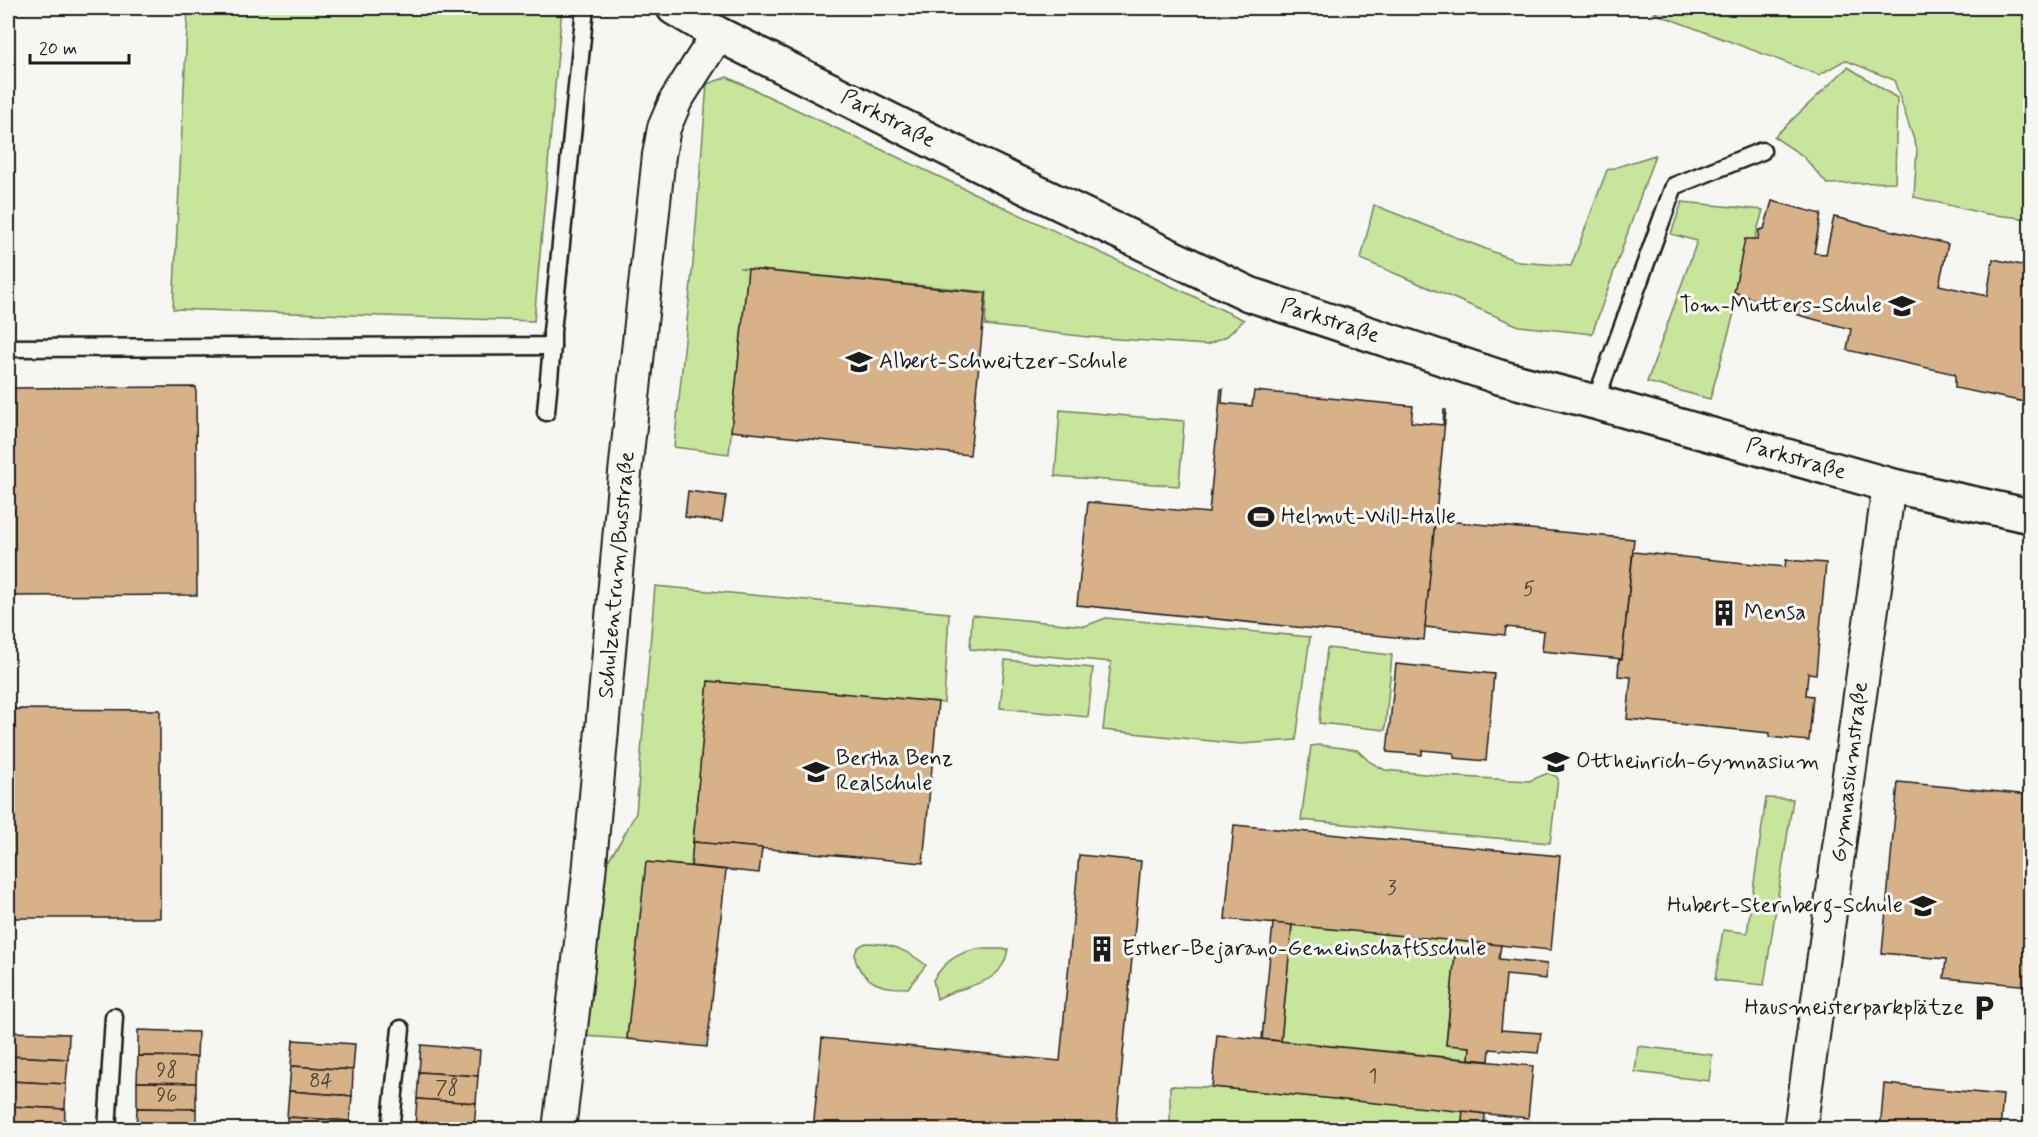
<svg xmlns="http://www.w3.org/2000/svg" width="2038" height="1137" font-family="Mynerve,sans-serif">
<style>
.green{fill:#c8e59c;stroke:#72805c;stroke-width:1.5}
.building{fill:#d7b289;stroke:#1c1c1c;stroke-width:1.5}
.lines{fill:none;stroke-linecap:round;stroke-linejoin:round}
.lane-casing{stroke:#1c1c1c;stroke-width:21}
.street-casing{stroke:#1c1c1c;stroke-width:36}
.secondary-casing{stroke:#1c1c1c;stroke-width:38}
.lane{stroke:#f6f6f2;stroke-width:16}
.street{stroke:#f6f6f2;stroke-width:32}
.secondary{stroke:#f6f6f2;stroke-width:33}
.labels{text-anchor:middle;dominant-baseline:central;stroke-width:6;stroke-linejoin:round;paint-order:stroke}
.number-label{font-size:20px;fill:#4b4237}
.street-label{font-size:22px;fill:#1c1c1c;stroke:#f6f6f2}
.poi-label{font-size:22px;fill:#1c1c1c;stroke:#f6f6f2;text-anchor:start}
</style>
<rect width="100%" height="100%" fill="#f6f6f2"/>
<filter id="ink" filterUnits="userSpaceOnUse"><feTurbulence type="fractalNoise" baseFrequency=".0167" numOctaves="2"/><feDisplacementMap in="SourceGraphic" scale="12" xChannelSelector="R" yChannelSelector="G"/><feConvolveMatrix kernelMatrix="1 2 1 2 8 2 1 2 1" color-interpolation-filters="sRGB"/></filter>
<g filter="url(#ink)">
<g class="green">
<path d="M 8,8 L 15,8 L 8,68 Z"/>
<path d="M 188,8 L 562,8 L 534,321 L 173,309 Z"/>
<path d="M 1666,8 L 2030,8 L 2030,219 L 1986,214 L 1914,197 L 1917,149 L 1894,80 L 1845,60 L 1819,75 L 1654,13 Z"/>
<path d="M 1848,67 L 1897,98 L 1895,182 L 1827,184 L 1803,156 L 1774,137 Z"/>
<path d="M 727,77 L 1244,320 L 1227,336 L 1207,345 L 1088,337 L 985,325 L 987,292 L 739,268 L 748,269 L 729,454 L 674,447 L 693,263 L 707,84 Z"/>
<path d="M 1655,155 L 1592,334 L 1519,326 L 1361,259 L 1374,205 L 1519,262 L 1571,266 L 1607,170 Z"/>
<path d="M 1682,202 L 1763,210 L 1710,399 L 1647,382 L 1697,241 L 1671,234 Z"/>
<path d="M 1060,410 L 1184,421 L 1179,486 L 1055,476 Z"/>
<path d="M 655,586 L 949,613 L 944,703 L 708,681 L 691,866 L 646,862 L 627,1039 L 584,1036 L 600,873 L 620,842 L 636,813 Z"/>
<path d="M 972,615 L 1085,626 L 1106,618 L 1310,637 L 1296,740 L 1241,744 L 1103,730 L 1111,662 L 970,649 Z"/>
<path d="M 1327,648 L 1392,655 L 1385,730 L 1319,723 Z"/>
<path d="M 1005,660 L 1093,668 L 1088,717 L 1000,708 Z"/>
<path d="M 1320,745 L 1357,750 L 1370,762 L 1385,770 L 1444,776 L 1529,781 L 1548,773 L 1556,776 L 1558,779 L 1550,843 L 1301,820 L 1311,746 Z"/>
<path d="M 1766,798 L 1793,799 L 1764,985 L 1715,980 L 1723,930 L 1747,933 Z"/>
<path d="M 1292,925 L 1480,943 L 1479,957 L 1455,955 L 1446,1044 L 1470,1047 L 1469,1059 L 1281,1041 Z"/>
<path d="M 866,943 C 890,943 907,950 926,965 L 908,988 C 896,988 885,988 875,983 C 861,976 843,951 866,943 Z"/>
<path d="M 977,949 L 1008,949 C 1002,989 965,982 937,999 L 933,980 C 944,963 956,953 977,949 Z"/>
<path d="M 1638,1046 L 1712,1055 L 1709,1081 L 1635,1072 Z"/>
<path d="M 1170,1086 L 1212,1087 L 1463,1111 L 1461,1129 L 1170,1130 Z"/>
</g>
<g class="building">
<path d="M 1772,201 L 1821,214 L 1814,253 L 1826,254 L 1834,217 L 1948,244 L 1939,285 L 1987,296 L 1993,259 L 2030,267 L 2030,403 L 1955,388 L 1955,374 L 1847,350 L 1851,329 L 1802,316 L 1734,292 L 1745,239 L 1758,239 L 1759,230 L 1764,229 Z"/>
<path d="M 748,269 L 986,293 L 970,455 L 731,431 Z"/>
<path d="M 196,387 L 197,595 L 8,596 L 8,388 Z"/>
<path d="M 1221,389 L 1223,389 L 1222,403 L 1252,406 L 1254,391 L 1413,406 L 1411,422 L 1443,425 L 1444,410 L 1446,410 L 1424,640 L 1077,605 L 1088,502 L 1209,513 Z"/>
<path d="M 688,491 L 726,496 L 722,522 L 685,517 Z"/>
<path d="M 1435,520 L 1634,539 L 1622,659 L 1542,651 L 1544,631 L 1506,627 L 1505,635 L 1425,627 Z"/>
<path d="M 1633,552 L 1785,567 L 1786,560 L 1826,563 L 1816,674 L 1808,673 L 1806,695 L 1813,696 L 1809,741 L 1769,737 L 1770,733 L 1627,719 L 1631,677 L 1618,676 L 1619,659 L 1622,659 Z"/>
<path d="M 1396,664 L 1494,674 L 1486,761 L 1454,758 L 1454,753 L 1422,750 L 1422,755 L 1387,752 Z"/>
<path d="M 708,681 L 938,702 L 923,863 L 693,842 Z"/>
<path d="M 8,709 L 160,710 L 160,918 L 8,918 Z"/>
<path d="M 1898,782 L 2030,795 L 2030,986 L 1944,978 L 1946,959 L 1882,953 Z"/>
<path d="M 1234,825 L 1560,856 L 1551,950 L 1225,919 Z"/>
<path d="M 693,842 L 762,848 L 759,873 L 691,866 Z"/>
<path d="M 1079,855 L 1141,861 L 1116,1130 L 813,1130 L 822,1038 L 1060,1061 Z"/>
<path d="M 646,862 L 726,870 L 707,1047 L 627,1039 Z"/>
<path d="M 1273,923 L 1292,925 L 1281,1041 L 1262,1039 Z"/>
<path d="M 1480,943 L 1501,945 L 1499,959 L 1547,964 L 1546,979 L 1506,975 L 1501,1030 L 1541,1033 L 1538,1053 L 1490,1049 L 1489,1061 L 1469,1059 L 1470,1047 L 1446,1045 L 1455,954 L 1479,957 Z"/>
<path d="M 138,1030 L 198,1032 L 197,1057 L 138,1056 Z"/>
<path d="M 8,1032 L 69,1034 L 68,1059 L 8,1056 Z"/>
<path d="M 1217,1035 L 1533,1066 L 1528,1118 L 1212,1087 Z"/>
<path d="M 293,1040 L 355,1044 L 353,1070 L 291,1066 Z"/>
<path d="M 421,1045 L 480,1050 L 478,1076 L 419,1072 Z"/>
<path d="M 8,1056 L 68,1059 L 66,1084 L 8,1081 Z"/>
<path d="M 138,1056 L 197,1057 L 196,1083 L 137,1082 Z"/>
<path d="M 291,1066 L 353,1070 L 352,1096 L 289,1091 Z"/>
<path d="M 419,1072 L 478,1076 L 476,1103 L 417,1099 Z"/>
<path d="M 8,1081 L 66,1084 L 65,1109 L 8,1106 Z"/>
<path d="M 137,1082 L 196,1083 L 196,1109 L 137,1108 Z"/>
<path d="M 1884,1084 L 2003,1095 L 2000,1130 L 1880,1130 Z"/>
<path d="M 289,1091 L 352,1096 L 350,1121 L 287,1117 Z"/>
<path d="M 417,1099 L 476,1103 L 474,1130 L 415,1126 Z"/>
<path d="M 8,1106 L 65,1109 L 64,1130 L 8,1130 Z"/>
<path d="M 137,1108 L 196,1109 L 196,1130 L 136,1130 Z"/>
<path d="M 1463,1111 L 1485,1114 L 1484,1130 L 1461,1130 Z"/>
<path d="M 287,1117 L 350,1121 L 349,1130 L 287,1130 Z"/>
<path d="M 415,1126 L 465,1130 L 415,1130 Z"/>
</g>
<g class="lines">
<g class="lane-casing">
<g id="lane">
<path d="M 8,348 L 552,346 L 552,332 L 585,8"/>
<path d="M 1595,402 L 1674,186 L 1762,151"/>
<path d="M 546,412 L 552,346"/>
<path d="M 107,1130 L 114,1017"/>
<path d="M 390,1130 L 401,1029"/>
</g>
</g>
<g class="street-casing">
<g id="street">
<path d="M 559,1130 L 589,874 L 625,473 L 659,155 L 664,128 L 676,100 L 718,34"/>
<path d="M 1800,1130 L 1889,485"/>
</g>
</g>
<g class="secondary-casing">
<path id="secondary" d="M 674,8 L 718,34 L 984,167 L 1249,294 L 1499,377 L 1595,402 L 1889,485 L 2030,516"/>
</g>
<use href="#lane" class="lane"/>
<use href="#street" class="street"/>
<use href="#secondary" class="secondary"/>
</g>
</g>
<defs>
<g id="school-bare" transform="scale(2.07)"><path d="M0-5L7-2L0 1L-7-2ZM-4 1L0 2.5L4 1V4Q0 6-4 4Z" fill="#1c1c1c" stroke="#f6f6f2" stroke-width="2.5" paint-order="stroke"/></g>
<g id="stadium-bare" transform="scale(2.07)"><path d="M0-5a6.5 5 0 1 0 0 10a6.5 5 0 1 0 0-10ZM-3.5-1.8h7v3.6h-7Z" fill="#1c1c1c" stroke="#f6f6f2" stroke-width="2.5" paint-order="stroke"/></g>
<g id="building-bare" transform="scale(2.07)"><path d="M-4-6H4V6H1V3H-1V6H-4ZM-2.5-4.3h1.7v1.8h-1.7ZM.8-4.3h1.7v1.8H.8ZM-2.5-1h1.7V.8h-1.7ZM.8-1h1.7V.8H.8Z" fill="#1c1c1c" stroke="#f6f6f2" stroke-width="2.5" paint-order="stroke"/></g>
<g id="parking-bare" transform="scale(2.07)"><path d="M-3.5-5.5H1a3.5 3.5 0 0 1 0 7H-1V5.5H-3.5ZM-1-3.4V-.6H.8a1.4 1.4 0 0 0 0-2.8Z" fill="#1c1c1c" stroke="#f6f6f2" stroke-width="2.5" paint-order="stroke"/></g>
</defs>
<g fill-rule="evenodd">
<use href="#school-bare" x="1902" y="306"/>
<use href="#school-bare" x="859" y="362"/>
<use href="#stadium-bare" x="1261" y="517"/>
<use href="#building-bare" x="1724" y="613"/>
<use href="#school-bare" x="1556" y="762"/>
<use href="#school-bare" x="816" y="772"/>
<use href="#school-bare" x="1923" y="906"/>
<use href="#building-bare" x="1102" y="949"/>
<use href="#parking-bare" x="1984" y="1008"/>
</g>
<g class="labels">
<g class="number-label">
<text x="1529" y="589">5</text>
<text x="1392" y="888">3</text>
<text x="167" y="1070">98</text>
<text x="1373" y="1076">1</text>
<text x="321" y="1081">84</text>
<text x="447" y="1088">78</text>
<text x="167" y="1095">96</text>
</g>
<g class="street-label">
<text transform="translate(888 119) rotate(27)">Parkstraße</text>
<text transform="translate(1330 321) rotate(18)">Parkstraße</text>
<text transform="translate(1796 459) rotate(16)">Parkstraße</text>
<text transform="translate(617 575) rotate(-85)">Schulzentrum/Busstraße</text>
<text transform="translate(1850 772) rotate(-83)">Gymnasiumstraße</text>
</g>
<g class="poi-label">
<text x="1882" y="306" text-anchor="end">Tom-Mutters-Schule</text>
<text x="879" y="362">Albert-Schweitzer-Schule</text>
<text x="1281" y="517">Helmut-Will-Halle</text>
<text x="1744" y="613">Mensa</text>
<text x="836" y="759">Bertha Benz<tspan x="836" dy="25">Realschule</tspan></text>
<text x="1576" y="762">Ottheinrich-Gymnasium</text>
<text x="1903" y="906" text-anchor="end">Hubert-Sternberg-Schule</text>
<text x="1122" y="949">Esther-Bejarano-Gemeinschaftsschule</text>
<text x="1964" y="1008" text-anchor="end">Hausmeisterparkplätze</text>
</g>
</g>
<rect width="2038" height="1137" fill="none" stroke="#f6f6f2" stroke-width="30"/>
<rect x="15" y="15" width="2008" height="1107" fill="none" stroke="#1c1c1c" stroke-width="2" filter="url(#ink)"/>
<path d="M30 54v9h99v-9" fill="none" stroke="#1c1c1c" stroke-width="3"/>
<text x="39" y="54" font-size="18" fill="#1c1c1c" stroke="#f6f6f2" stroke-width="4.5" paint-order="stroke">20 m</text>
</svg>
